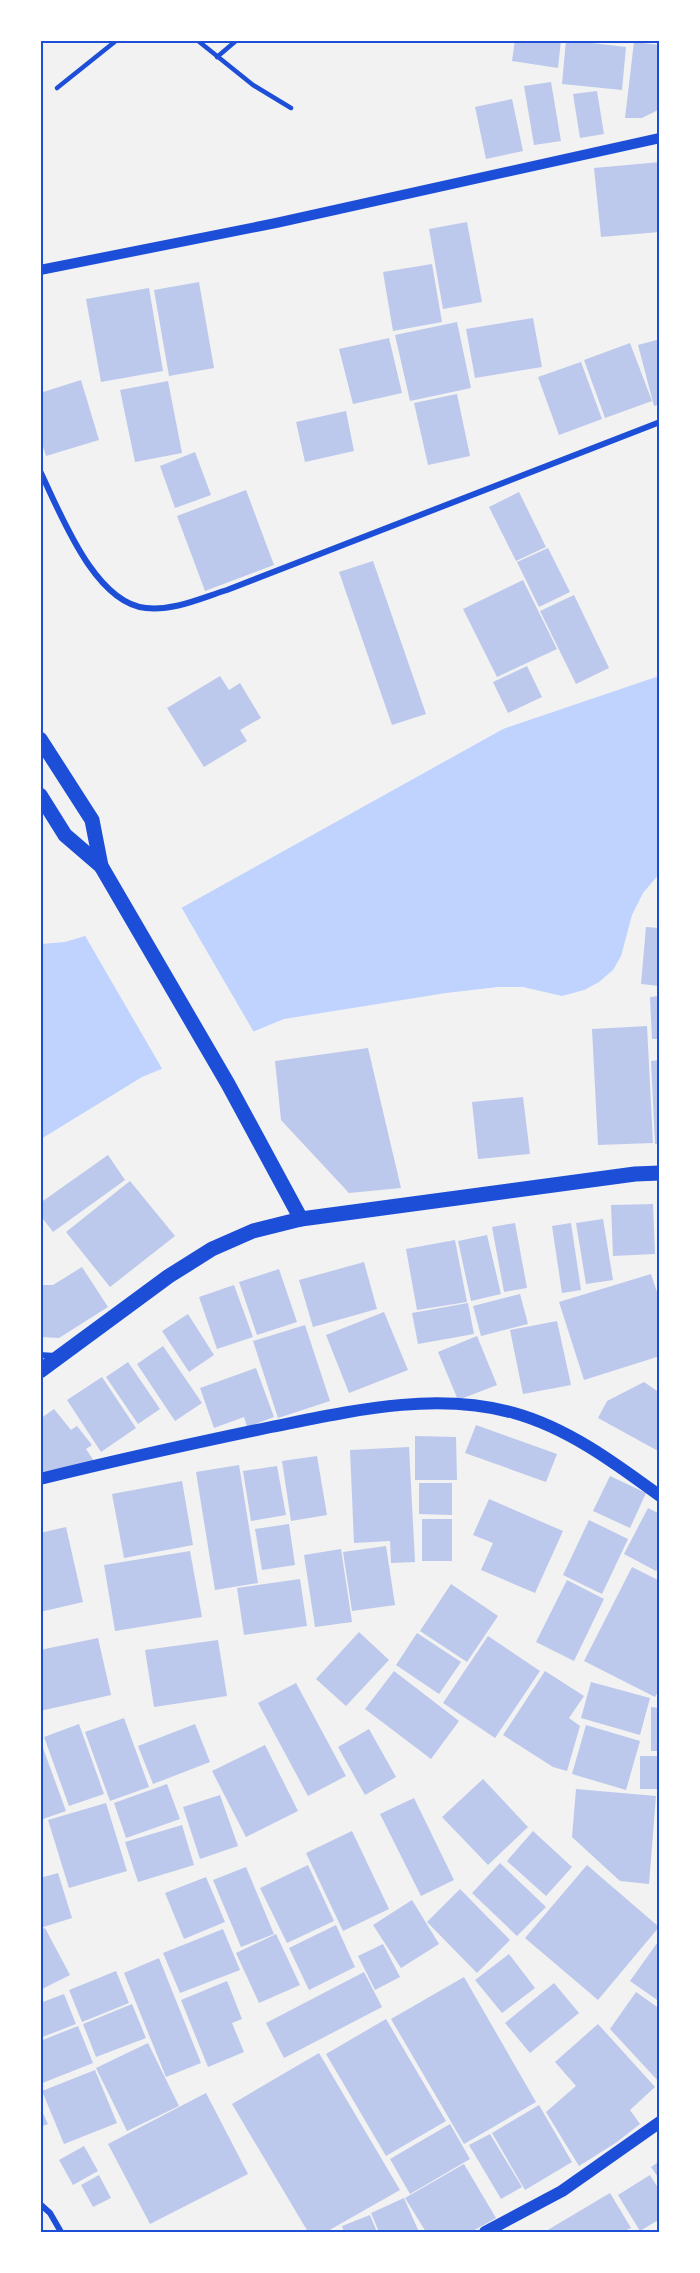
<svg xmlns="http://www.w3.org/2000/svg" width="700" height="2273" font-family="'Zilla Slab',serif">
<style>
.water{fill:#bfd3fe}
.pier{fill:#f2f2f2}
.building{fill:#bdc9ec}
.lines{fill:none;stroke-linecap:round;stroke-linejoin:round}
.service{stroke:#1d4ed8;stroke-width:4.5}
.minor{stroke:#1d4ed8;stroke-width:6}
.tertiary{stroke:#1d4ed8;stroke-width:10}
.secondary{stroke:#1d4ed8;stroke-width:12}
.primary{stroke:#1d4ed8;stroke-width:15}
.neatline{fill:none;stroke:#1d4ed8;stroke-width:2}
</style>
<rect width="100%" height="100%" fill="#f2f2f2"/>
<path class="water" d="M 659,676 L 659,874 L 643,893 L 632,915 L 621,956 L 613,970 L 599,982 L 584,990 L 562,996 L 523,987 L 498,987 L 446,993 L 284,1019 L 142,1077 L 41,1139 L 41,944 L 65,942 L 183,907 L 503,729 Z"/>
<path class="pier" d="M 180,905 L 255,1034 L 164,1072 L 84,934 Z"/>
<g class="building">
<path d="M 515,40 L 561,40 L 558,68 L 512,61 Z"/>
<path d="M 566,40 L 626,47 L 622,90 L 562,84 Z"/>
<path d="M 634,42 L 660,45 L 660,109 L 642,118 L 625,118 Z"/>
<path d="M 551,82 L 561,141 L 534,145 L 524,86 Z"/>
<path d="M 597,91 L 604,134 L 580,138 L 573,94 Z"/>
<path d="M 512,99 L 523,151 L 486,159 L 475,107 Z"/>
<path d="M 660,162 L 660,232 L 601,237 L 594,168 Z"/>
<path d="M 467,222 L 482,302 L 443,309 L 429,229 Z"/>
<path d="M 432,264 L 442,322 L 393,331 L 383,272 Z"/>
<path d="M 199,282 L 214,368 L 169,376 L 154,290 Z"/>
<path d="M 149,288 L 163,371 L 101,382 L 86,299 Z"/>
<path d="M 533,318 L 542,367 L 475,378 L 466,329 Z"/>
<path d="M 457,322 L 471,388 L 410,401 L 395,335 Z"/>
<path d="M 389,338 L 402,393 L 353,404 L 339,349 Z"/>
<path d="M 660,339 L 660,404 L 654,406 L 638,345 Z"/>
<path d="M 630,343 L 652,401 L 605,418 L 584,360 Z"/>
<path d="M 581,362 L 602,419 L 559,435 L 538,377 Z"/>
<path d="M 81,380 L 99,440 L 46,456 L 40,437 L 40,393 Z"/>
<path d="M 168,381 L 182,453 L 135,462 L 120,390 Z"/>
<path d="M 457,394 L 470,456 L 428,465 L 414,403 Z"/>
<path d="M 346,411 L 354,451 L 305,462 L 296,422 Z"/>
<path d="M 195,452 L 211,495 L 175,508 L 160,466 Z"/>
<path d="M 246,490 L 274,565 L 205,591 L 177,516 Z"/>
<path d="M 519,492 L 546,547 L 516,561 L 489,507 Z"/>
<path d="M 548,548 L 570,592 L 539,607 L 517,562 Z"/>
<path d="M 373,561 L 426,714 L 392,725 L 339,572 Z"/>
<path d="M 523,580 L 557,649 L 497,677 L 463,609 Z"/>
<path d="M 574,595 L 609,668 L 576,684 L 540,611 Z"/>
<path d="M 527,666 L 542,697 L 508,713 L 493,682 Z"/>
<path d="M 220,676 L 229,690 L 240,683 L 261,718 L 240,730 L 247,741 L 204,767 L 167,708 Z"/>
<path d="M 646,927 L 660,928 L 660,986 L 641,984 Z"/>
<path d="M 660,996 L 660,1039 L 652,1039 L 650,997 Z"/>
<path d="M 647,1026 L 653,1143 L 598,1145 L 592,1029 Z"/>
<path d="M 368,1048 L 401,1188 L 349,1193 L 281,1120 L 275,1061 Z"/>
<path d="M 660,1060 L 660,1144 L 655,1144 L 651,1061 Z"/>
<path d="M 523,1097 L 530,1154 L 478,1159 L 472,1102 Z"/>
<path d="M 108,1155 L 125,1180 L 53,1232 L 40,1215 L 40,1203 Z"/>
<path d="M 130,1181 L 175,1236 L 110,1287 L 66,1232 Z"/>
<path d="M 653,1204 L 655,1254 L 613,1256 L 611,1205 Z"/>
<path d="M 603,1219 L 613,1280 L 586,1284 L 576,1223 Z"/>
<path d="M 515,1223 L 527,1288 L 504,1292 L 492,1227 Z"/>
<path d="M 571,1223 L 581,1290 L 562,1293 L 552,1226 Z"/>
<path d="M 487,1235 L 501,1294 L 471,1301 L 458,1241 Z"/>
<path d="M 455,1240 L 467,1302 L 417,1310 L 406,1249 Z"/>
<path d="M 364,1262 L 377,1309 L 313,1327 L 299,1280 Z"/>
<path d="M 82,1267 L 108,1307 L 59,1338 L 40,1337 L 40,1285 L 53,1285 Z"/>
<path d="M 279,1269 L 297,1322 L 257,1335 L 239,1282 Z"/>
<path d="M 651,1274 L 660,1301 L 660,1356 L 584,1380 L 559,1302 Z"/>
<path d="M 234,1285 L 253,1337 L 217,1349 L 199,1297 Z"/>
<path d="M 520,1294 L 528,1324 L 481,1336 L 473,1306 Z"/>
<path d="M 468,1303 L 474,1334 L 418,1344 L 412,1313 Z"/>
<path d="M 384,1312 L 408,1370 L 349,1393 L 326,1335 Z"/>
<path d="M 188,1314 L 214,1355 L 189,1372 L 162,1331 Z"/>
<path d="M 557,1321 L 571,1385 L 523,1394 L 510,1330 Z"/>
<path d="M 305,1325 L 330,1401 L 278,1418 L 253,1341 Z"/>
<path d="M 477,1336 L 497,1385 L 458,1400 L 438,1352 Z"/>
<path d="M 163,1346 L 202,1403 L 175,1421 L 137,1364 Z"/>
<path d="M 128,1362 L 160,1409 L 138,1424 L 106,1377 Z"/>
<path d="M 256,1368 L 274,1417 L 247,1427 L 244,1417 L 214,1428 L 200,1388 Z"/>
<path d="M 102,1377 L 136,1428 L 101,1452 L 67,1400 Z"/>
<path d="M 644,1382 L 660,1393 L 660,1452 L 598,1418 L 607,1401 Z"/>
<path d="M 54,1409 L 71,1430 L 77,1426 L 92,1445 L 86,1449 L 94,1461 L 40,1474 L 40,1419 Z"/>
<path d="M 476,1425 L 557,1454 L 546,1482 L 465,1453 Z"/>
<path d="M 415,1436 L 456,1437 L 457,1480 L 415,1480 Z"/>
<path d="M 409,1447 L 415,1562 L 391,1563 L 390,1541 L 354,1543 L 350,1450 Z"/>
<path d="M 317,1456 L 327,1515 L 291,1521 L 282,1461 Z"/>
<path d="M 239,1465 L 258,1583 L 215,1590 L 196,1472 Z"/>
<path d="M 277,1466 L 286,1515 L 251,1521 L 243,1471 Z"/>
<path d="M 610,1476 L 646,1493 L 630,1528 L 593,1511 Z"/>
<path d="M 182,1481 L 193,1545 L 124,1558 L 112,1494 Z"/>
<path d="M 419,1483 L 452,1483 L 452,1515 L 419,1514 Z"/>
<path d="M 489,1499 L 563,1531 L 535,1593 L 481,1570 L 493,1543 L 473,1535 Z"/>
<path d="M 648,1508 L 660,1514 L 660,1565 L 656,1571 L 624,1554 Z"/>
<rect x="422" y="1519" width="30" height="42"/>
<path d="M 589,1520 L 628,1539 L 602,1594 L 563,1575 Z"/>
<path d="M 289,1524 L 295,1565 L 262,1570 L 255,1529 Z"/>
<path d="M 66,1527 L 83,1602 L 40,1612 L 40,1533 Z"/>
<path d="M 386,1546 L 395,1605 L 352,1611 L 343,1552 Z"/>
<path d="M 341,1549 L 352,1622 L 315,1627 L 304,1555 Z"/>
<path d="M 190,1551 L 202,1617 L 115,1631 L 104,1565 Z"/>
<path d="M 632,1567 L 660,1581 L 660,1688 L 655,1697 L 584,1661 Z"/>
<path d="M 300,1579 L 307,1626 L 244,1635 L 237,1588 Z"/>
<path d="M 567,1580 L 604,1599 L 574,1661 L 536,1642 Z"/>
<path d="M 451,1584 L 498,1616 L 467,1662 L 420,1631 Z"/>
<path d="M 359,1632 L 389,1660 L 346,1706 L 316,1679 Z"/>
<path d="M 417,1633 L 461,1662 L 439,1694 L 396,1665 Z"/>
<path d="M 488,1636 L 540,1671 L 495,1738 L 443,1703 Z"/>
<path d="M 98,1638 L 111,1695 L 40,1711 L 40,1650 Z"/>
<path d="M 218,1640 L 227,1696 L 154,1707 L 145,1650 Z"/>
<path d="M 394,1671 L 459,1721 L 431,1759 L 365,1709 Z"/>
<path d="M 545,1671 L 584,1696 L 569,1718 L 580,1726 L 567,1771 L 553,1767 L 503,1735 Z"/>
<path d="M 591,1682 L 650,1698 L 640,1735 L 581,1718 Z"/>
<path d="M 296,1683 L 346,1776 L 308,1796 L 258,1703 Z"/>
<path d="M 651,1707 L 660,1708 L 660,1751 L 651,1751 Z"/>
<path d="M 124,1718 L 149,1787 L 110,1801 L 85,1732 Z"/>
<path d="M 79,1724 L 104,1794 L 69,1806 L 44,1737 Z"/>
<path d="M 195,1724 L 210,1762 L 153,1784 L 138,1746 Z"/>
<path d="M 586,1725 L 640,1741 L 626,1790 L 572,1774 Z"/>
<path d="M 369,1729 L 396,1777 L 365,1795 L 338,1747 Z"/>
<path d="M 265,1745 L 298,1811 L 246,1837 L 212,1771 Z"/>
<path d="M 43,1748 L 66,1811 L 40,1820 L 40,1749 Z"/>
<rect x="640" y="1756" width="20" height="33"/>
<path d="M 483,1779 L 528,1827 L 488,1865 L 442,1817 Z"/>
<path d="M 167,1784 L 180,1819 L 126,1838 L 114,1803 Z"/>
<path d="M 576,1789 L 656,1796 L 649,1884 L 620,1881 L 572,1837 Z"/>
<path d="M 220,1795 L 238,1846 L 200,1859 L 183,1807 Z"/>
<path d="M 414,1798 L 454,1880 L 421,1896 L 380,1814 Z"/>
<path d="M 106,1803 L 127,1871 L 69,1888 L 48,1820 Z"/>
<path d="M 182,1825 L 194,1865 L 138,1882 L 125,1842 Z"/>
<path d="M 352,1831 L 389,1909 L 343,1931 L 306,1853 Z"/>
<path d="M 533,1831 L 572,1867 L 546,1896 L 507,1861 Z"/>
<path d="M 500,1863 L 546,1907 L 517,1936 L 472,1893 Z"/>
<path d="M 308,1865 L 334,1921 L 287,1943 L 260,1888 Z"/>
<path d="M 587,1865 L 659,1927 L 598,2000 L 525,1938 Z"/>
<path d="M 246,1867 L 274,1934 L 241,1947 L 213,1880 Z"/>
<path d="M 58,1873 L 72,1918 L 40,1928 L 40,1878 Z"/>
<path d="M 206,1877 L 225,1922 L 184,1939 L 165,1893 Z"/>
<path d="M 460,1889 L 510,1940 L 477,1973 L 427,1922 Z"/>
<path d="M 412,1900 L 439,1944 L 401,1968 L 373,1925 Z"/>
<path d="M 336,1925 L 355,1967 L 309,1990 L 289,1948 Z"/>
<path d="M 45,1928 L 70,1975 L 40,1990 L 40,1930 Z"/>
<path d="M 223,1929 L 240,1970 L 180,1993 L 163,1953 Z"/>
<path d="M 276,1934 L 300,1985 L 259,2003 L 236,1953 Z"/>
<path d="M 660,1939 L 660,2002 L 630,1981 Z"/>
<path d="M 383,1944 L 400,1977 L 375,1990 L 358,1956 Z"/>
<path d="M 509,1954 L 535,1988 L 502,2013 L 475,1980 Z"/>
<path d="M 159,1958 L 201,2063 L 166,2077 L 124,1973 Z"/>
<path d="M 116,1971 L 129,2003 L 82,2022 L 69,1990 Z"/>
<path d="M 364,1972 L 382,2007 L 284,2058 L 266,2023 Z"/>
<path d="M 464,1977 L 536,2102 L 464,2144 L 391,2019 Z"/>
<path d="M 227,1981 L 242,2019 L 232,2023 L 244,2052 L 208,2067 L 181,2000 Z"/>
<path d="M 554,1983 L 579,2013 L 530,2053 L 505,2023 Z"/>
<path d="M 636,1992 L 660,2009 L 660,2083 L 610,2029 Z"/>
<path d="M 64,1994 L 76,2024 L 40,2038 L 40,2003 Z"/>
<path d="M 132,2004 L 146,2038 L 96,2057 L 83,2024 Z"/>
<path d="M 386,2019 L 446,2121 L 386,2156 L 326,2054 Z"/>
<path d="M 598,2024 L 655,2087 L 630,2110 L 640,2124 L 617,2142 L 579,2166 L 546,2112 L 576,2086 L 555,2062 Z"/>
<path d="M 78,2026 L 93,2063 L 40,2084 L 40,2041 Z"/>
<path d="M 148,2043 L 179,2106 L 127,2131 L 96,2068 Z"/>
<path d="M 319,2053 L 400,2190 L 326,2232 L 308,2232 L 232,2104 Z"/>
<path d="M 95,2070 L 117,2123 L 64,2144 L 42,2091 Z"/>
<path d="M 206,2093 L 248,2174 L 150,2224 L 108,2144 Z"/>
<path d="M 539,2105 L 572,2162 L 525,2190 L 492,2133 Z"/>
<path d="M 40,2107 L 48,2124 L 40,2127 Z"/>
<path d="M 450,2124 L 470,2159 L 410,2194 L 390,2159 Z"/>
<path d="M 490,2134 L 522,2187 L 501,2199 L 469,2145 Z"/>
<path d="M 84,2146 L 98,2171 L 73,2185 L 59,2160 Z"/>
<path d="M 660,2161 L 660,2180 L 651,2167 Z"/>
<path d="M 464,2164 L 496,2218 L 471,2232 L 426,2232 L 405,2198 Z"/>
<path d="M 99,2175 L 111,2198 L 93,2207 L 81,2185 Z"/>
<path d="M 650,2175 L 660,2191 L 660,2219 L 640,2231 L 618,2195 Z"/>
<path d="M 610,2193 L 631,2228 L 622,2232 L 547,2232 L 546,2231 Z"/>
<path d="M 404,2198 L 419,2232 L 379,2232 L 371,2213 Z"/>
<path d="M 370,2215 L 377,2232 L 344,2232 L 342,2226 Z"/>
</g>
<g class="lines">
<g class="service">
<path d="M 197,40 L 253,85 L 291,108"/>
<path d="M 217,57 L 237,40"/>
<path d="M 57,88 L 117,40"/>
</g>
<g class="minor">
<path d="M 40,471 C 60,512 94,603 146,608 C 174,611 201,598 227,590 L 660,422"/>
<path d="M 40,1355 L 55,1356"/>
<path d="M 40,2204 L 50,2213 L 61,2232"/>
</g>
<path class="tertiary" d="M 40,270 L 276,223 L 660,138"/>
<g class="secondary">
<path d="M 40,1479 C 117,1460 194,1443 271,1427 C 351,1411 434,1391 514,1413 C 568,1428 615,1463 660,1496"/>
<path d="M 485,2232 L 562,2191 L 660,2122"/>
</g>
<g class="primary">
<path d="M 40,739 L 92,820 L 101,866 L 228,1084 L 301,1219"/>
<path d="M 40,795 L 65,835 L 101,866"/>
<path d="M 40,1371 L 169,1276 L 212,1249 L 253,1231 L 301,1219 L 635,1174 L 660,1173"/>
</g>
</g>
<rect width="700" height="2273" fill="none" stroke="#ffffff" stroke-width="84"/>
<rect x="42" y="42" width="616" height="2189" class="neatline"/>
</svg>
